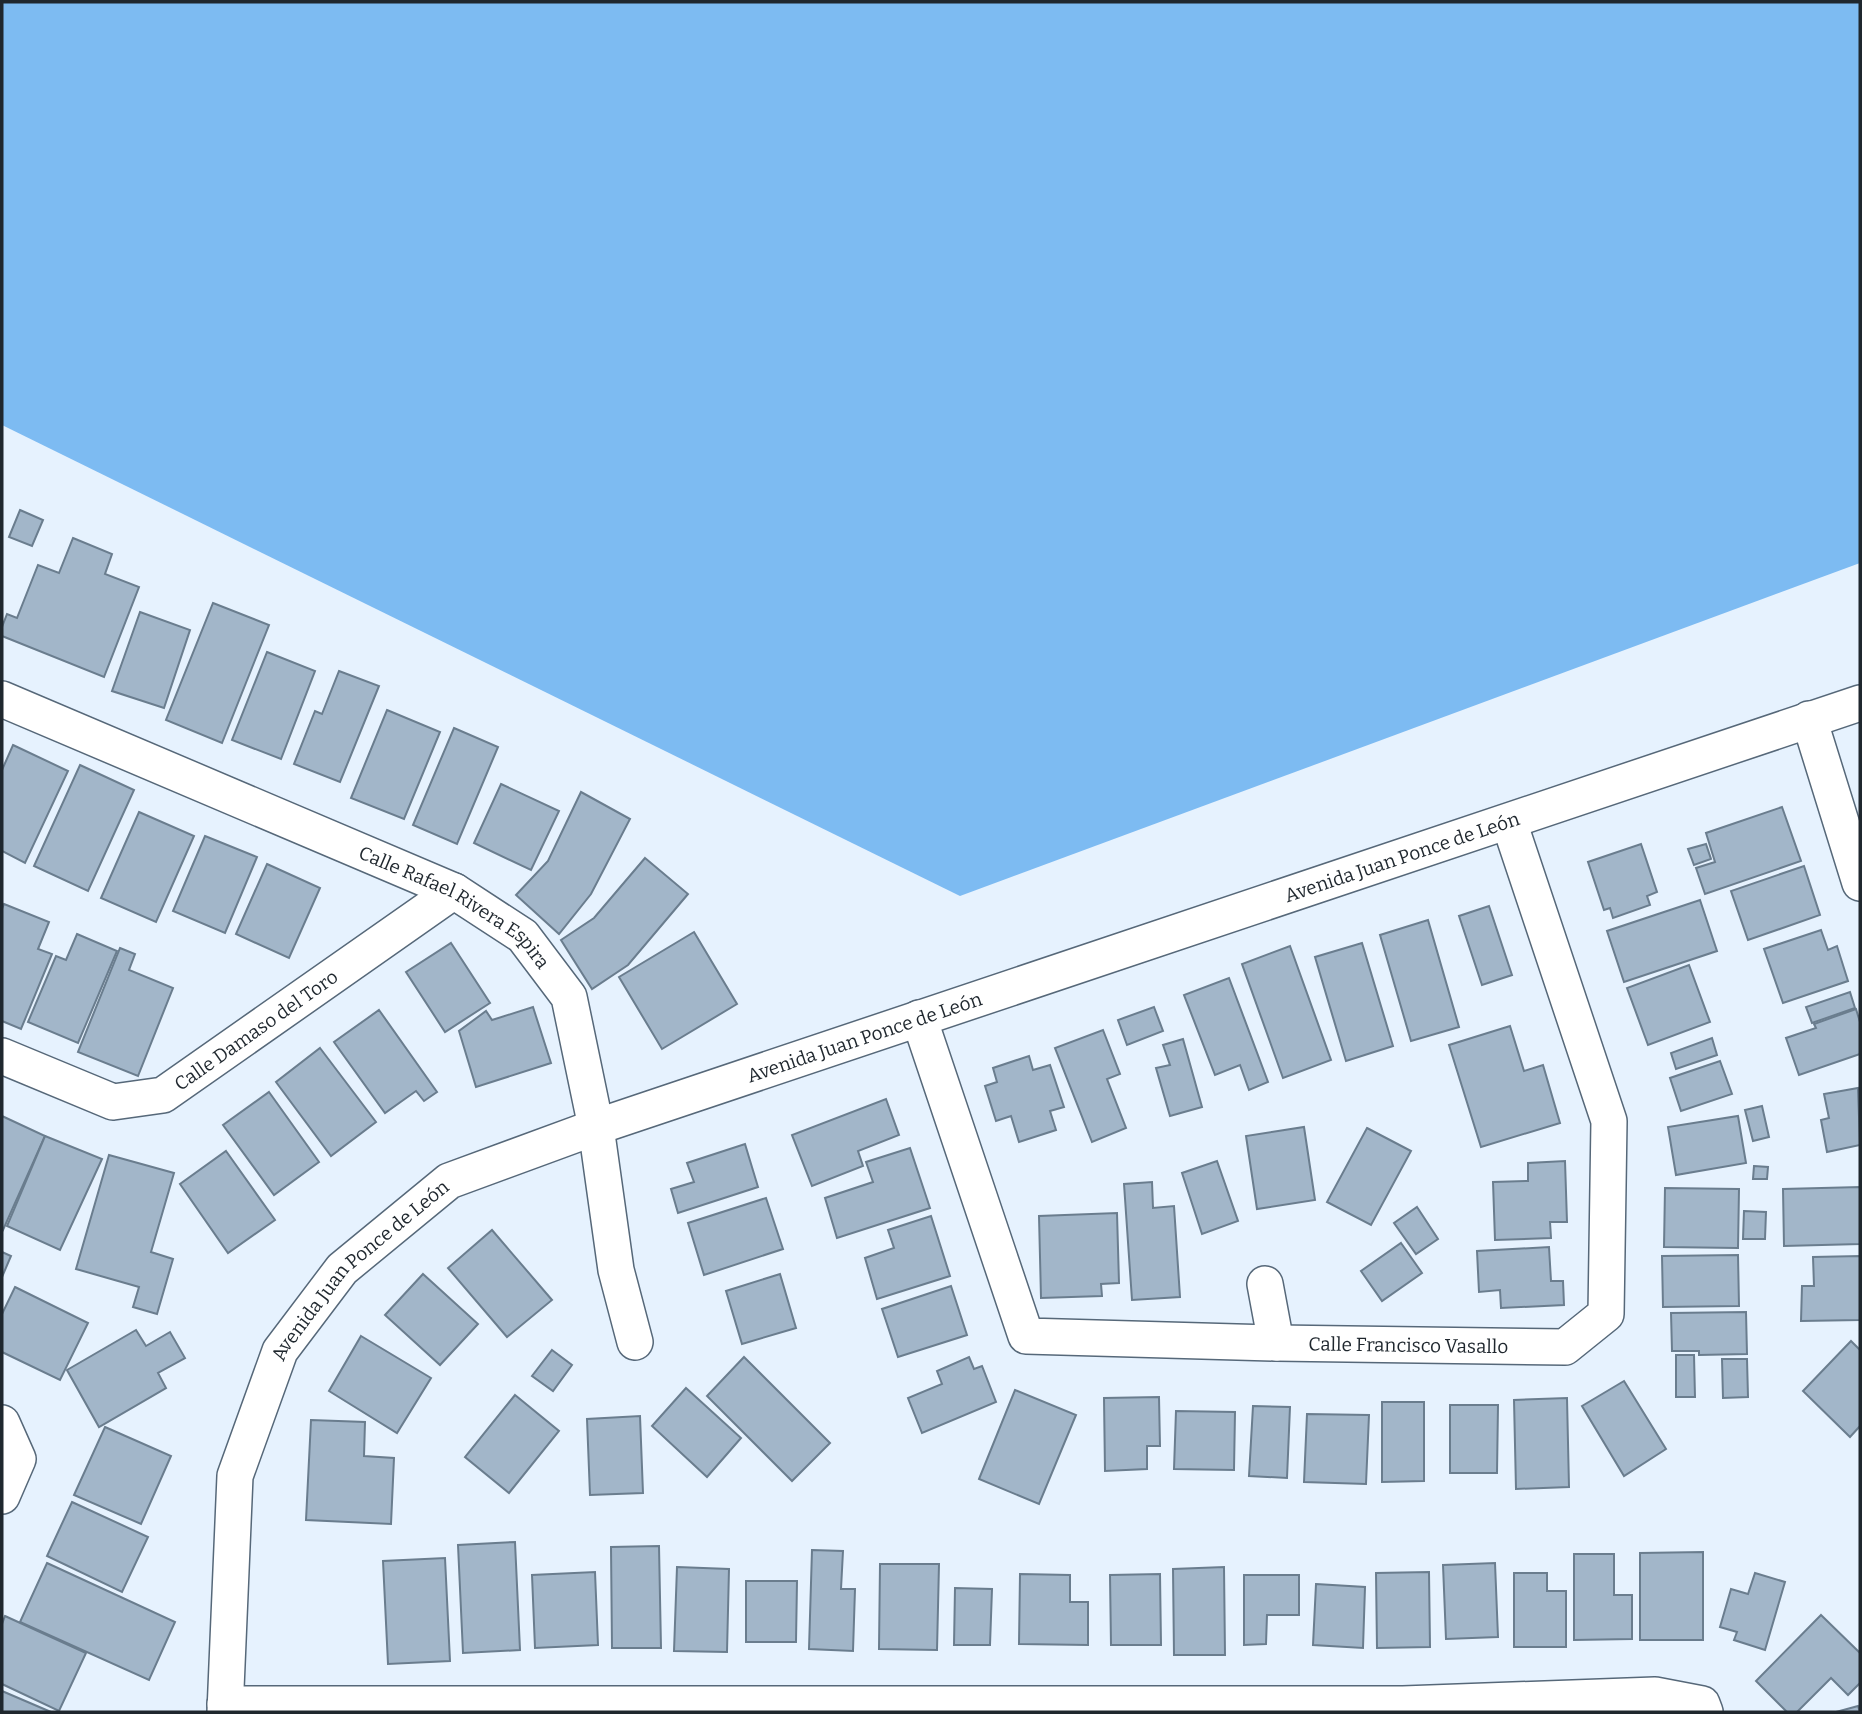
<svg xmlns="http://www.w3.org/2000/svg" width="1862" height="1714" font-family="Bitter,serif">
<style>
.forest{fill:#7dbbf2}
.building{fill:#a2b6c9;stroke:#6a7d8e;stroke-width:2}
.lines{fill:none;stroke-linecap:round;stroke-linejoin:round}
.street-casing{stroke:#566879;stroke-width:38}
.street{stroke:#fff;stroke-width:35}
.labels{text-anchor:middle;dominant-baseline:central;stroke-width:6;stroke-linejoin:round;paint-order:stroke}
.street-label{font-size:19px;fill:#1f272e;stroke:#e6f2fe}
</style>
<rect width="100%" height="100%" fill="#e6f2fe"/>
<path class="forest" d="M 2,2 L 1860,2 L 1860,563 L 960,896 L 2,425 Z"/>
<g class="building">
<path d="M 20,510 L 43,520 L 32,546 L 9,537 Z"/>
<path d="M 73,538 L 112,554 L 105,574 L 139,587 L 104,677 L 2,636 L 2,627 L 7,614 L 17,618 L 38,565 L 59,573 Z"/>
<path d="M 213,603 L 269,625 L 222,743 L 166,720 Z"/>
<path d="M 140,612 L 190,630 L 164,708 L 112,691 Z"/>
<path d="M 267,652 L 315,671 L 281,759 L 232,740 Z"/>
<path d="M 339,671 L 379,686 L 340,782 L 294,764 L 315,711 L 322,714 Z"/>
<path d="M 387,710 L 440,732 L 404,819 L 351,798 Z"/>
<path d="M 454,728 L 498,747 L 457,844 L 413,825 Z"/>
<path d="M 13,745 L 68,771 L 25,863 L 2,851 L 2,770 Z"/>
<path d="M 80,765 L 134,790 L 88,891 L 34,866 Z"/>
<path d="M 501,784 L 559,811 L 531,870 L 474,843 Z"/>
<path d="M 581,792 L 630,819 L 591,894 L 559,934 L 516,895 L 548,861 Z"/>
<path d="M 1782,807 L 1801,861 L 1705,894 L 1696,868 L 1715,862 L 1706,833 Z"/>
<path d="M 139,812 L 194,836 L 156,922 L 101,898 Z"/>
<path d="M 205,836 L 257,857 L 225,933 L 173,911 Z"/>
<path d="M 1641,844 L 1657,892 L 1647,896 L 1650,905 L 1613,918 L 1610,908 L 1604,910 L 1588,862 Z"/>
<path d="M 1706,844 L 1711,859 L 1694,865 L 1688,849 Z"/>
<path d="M 645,858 L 688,894 L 628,965 L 592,989 L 561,940 L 594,918 Z"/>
<path d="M 267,864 L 320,888 L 289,958 L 236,934 Z"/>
<path d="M 1804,866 L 1820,915 L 1748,940 L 1731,891 Z"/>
<path d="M 1700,900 L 1717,951 L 1624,982 L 1607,931 Z"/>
<path d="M 4,904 L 49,922 L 38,949 L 52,954 L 21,1029 L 2,1021 L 2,909 Z"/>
<path d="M 1489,906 L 1512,975 L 1482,985 L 1459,916 Z"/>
<path d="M 1428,920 L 1459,1027 L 1411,1041 L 1380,935 Z"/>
<path d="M 1821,930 L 1828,950 L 1837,946 L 1848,981 L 1783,1003 L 1764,949 Z"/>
<path d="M 694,932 L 737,1004 L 662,1049 L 619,977 Z"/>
<path d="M 77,934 L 117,951 L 78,1043 L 28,1022 L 56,956 L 66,960 Z"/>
<path d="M 451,943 L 490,1003 L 445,1032 L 406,972 Z"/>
<path d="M 1362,943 L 1393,1046 L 1346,1061 L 1315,957 Z"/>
<path d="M 1290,946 L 1331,1060 L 1283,1078 L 1242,964 Z"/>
<path d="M 120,948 L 135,954 L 129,970 L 173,988 L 138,1076 L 78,1052 Z"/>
<path d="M 1689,965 L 1710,1022 L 1648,1045 L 1627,988 Z"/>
<path d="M 1229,978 L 1268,1082 L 1249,1090 L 1240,1065 L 1215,1075 L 1184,995 Z"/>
<path d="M 1850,992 L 1855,1008 L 1812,1023 L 1806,1007 Z"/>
<path d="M 533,1007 L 551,1063 L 476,1087 L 459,1031 L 486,1011 L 492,1020 Z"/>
<path d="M 1154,1007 L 1163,1031 L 1127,1045 L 1118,1020 Z"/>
<path d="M 1856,1009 L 1860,1022 L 1860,1054 L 1799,1075 L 1786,1038 L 1816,1028 L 1814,1024 Z"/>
<path d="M 379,1010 L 437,1092 L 424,1101 L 416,1091 L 385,1113 L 334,1042 Z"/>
<path d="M 1510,1026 L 1524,1071 L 1543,1065 L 1560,1123 L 1481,1147 L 1449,1045 Z"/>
<path d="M 1103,1030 L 1120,1074 L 1107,1079 L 1126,1128 L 1092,1142 L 1055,1048 Z"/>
<path d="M 1712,1038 L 1717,1055 L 1676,1069 L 1671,1053 Z"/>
<path d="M 1183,1039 L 1202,1107 L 1170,1116 L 1156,1068 L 1170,1065 L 1163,1045 Z"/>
<path d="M 320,1048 L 376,1122 L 331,1156 L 276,1082 Z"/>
<path d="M 1029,1056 L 1033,1070 L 1050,1065 L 1064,1107 L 1050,1111 L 1056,1130 L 1019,1142 L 1011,1116 L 996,1121 L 985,1086 L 997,1082 L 993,1068 Z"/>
<path d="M 1720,1061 L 1732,1094 L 1681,1111 L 1670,1078 Z"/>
<path d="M 1858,1088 L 1860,1145 L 1827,1152 L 1821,1120 L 1829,1118 L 1824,1094 Z"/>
<path d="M 269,1092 L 319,1162 L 274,1195 L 223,1125 Z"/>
<path d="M 886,1099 L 899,1135 L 858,1151 L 863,1166 L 812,1186 L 792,1135 Z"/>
<path d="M 1762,1106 L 1769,1137 L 1753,1141 L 1745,1110 Z"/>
<path d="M 2,1116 L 45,1136 L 3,1230 L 2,1229 Z"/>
<path d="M 1738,1116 L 1746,1163 L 1676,1175 L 1668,1127 Z"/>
<path d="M 1304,1127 L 1315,1200 L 1257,1209 L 1246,1136 Z"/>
<path d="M 1367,1128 L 1411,1151 L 1371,1225 L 1327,1202 Z"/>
<path d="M 45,1136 L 102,1159 L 60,1250 L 7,1226 Z"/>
<path d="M 745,1144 L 758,1187 L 678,1213 L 671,1189 L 694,1182 L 687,1163 Z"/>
<path d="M 910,1148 L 930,1208 L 837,1238 L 825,1198 L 873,1182 L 866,1162 Z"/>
<path d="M 226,1151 L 275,1220 L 228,1253 L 180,1184 Z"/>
<path d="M 109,1155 L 174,1173 L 151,1252 L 173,1259 L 157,1314 L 133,1307 L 139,1287 L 76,1269 Z"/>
<path d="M 1217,1161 L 1238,1221 L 1202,1234 L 1182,1173 Z"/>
<path d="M 1565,1161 L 1567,1222 L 1550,1222 L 1551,1238 L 1495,1240 L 1493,1182 L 1528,1181 L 1528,1163 Z"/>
<path d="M 1754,1166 L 1768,1167 L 1767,1179 L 1753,1179 Z"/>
<path d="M 1152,1182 L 1153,1208 L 1174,1206 L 1180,1297 L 1132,1300 L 1124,1184 Z"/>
<path d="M 1860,1187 L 1860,1244 L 1784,1246 L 1783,1189 Z"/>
<path d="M 1665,1188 L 1739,1189 L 1738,1248 L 1664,1247 Z"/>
<path d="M 766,1198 L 783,1249 L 704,1275 L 688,1223 Z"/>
<path d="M 1417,1207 L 1438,1239 L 1416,1254 L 1394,1223 Z"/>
<path d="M 1744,1211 L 1766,1212 L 1765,1239 L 1743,1239 Z"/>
<path d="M 1117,1213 L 1119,1283 L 1101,1284 L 1102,1296 L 1041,1298 L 1039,1216 Z"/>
<path d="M 931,1216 L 950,1276 L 877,1299 L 865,1258 L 894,1248 L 888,1230 Z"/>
<path d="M 492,1230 L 552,1300 L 507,1337 L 448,1268 Z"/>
<path d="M 1401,1243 L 1422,1273 L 1382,1301 L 1361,1271 Z"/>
<path d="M 1549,1247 L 1551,1281 L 1563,1281 L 1564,1305 L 1501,1308 L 1500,1290 L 1479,1292 L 1477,1251 Z"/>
<path d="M 2,1252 L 11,1256 L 2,1277 Z"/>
<path d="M 1738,1255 L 1739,1306 L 1663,1307 L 1662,1256 Z"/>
<path d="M 1860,1256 L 1860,1320 L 1801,1321 L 1802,1286 L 1814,1286 L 1813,1257 Z"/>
<path d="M 423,1274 L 478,1324 L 440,1365 L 385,1315 Z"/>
<path d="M 780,1274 L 796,1328 L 742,1344 L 726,1291 Z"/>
<path d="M 951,1286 L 967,1335 L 898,1357 L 882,1309 Z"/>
<path d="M 15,1287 L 88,1323 L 60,1380 L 2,1352 L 2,1314 Z"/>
<path d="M 1746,1312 L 1747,1354 L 1699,1355 L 1699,1351 L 1672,1351 L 1671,1313 Z"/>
<path d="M 136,1330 L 146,1346 L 170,1332 L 185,1358 L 158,1373 L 166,1388 L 99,1427 L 67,1370 Z"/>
<path d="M 361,1336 L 431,1378 L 397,1433 L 329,1391 Z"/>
<path d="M 1851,1341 L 1860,1350 L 1860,1426 L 1850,1437 L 1803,1391 Z"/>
<path d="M 552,1350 L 572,1365 L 553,1391 L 532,1376 Z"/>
<path d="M 1676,1355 L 1694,1355 L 1695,1397 L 1676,1397 Z"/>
<path d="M 744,1357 L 830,1443 L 792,1481 L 707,1396 Z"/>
<path d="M 969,1357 L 974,1369 L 982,1366 L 996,1402 L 922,1433 L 908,1398 L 942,1384 L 937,1371 Z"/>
<path d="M 1722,1359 L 1747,1359 L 1748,1397 L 1723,1398 Z"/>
<path d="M 1624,1381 L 1666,1449 L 1624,1476 L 1582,1406 Z"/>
<path d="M 686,1388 L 741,1438 L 707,1477 L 652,1426 Z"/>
<path d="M 1015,1390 L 1076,1415 L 1039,1504 L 979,1479 Z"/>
<path d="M 515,1395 L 559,1431 L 509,1493 L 465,1457 Z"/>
<path d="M 1159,1397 L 1160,1446 L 1147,1446 L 1147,1469 L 1105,1471 L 1104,1398 Z"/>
<path d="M 1567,1398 L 1569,1487 L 1516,1489 L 1514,1400 Z"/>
<path d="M 1382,1402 L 1424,1402 L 1424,1481 L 1382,1482 Z"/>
<path d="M 1450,1405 L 1498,1405 L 1497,1473 L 1450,1473 Z"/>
<path d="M 1253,1406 L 1290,1407 L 1287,1478 L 1249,1476 Z"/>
<path d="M 1176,1411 L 1235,1412 L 1234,1470 L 1174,1469 Z"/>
<path d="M 1307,1414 L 1369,1415 L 1366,1484 L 1304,1482 Z"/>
<path d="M 640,1416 L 643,1493 L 590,1495 L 587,1419 Z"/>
<path d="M 311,1420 L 365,1422 L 364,1456 L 394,1458 L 391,1524 L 306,1520 Z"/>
<path d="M 105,1427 L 171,1456 L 141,1524 L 74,1495 Z"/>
<path d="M 72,1502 L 148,1537 L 122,1592 L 47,1556 Z"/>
<path d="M 515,1542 L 520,1650 L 463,1653 L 458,1545 Z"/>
<path d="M 659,1546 L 661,1648 L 612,1648 L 611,1547 Z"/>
<path d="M 812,1550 L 843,1551 L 841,1589 L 855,1589 L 853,1651 L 809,1649 Z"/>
<path d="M 1703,1552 L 1703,1640 L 1640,1640 L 1640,1553 Z"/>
<path d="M 1574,1554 L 1614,1554 L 1614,1595 L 1632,1595 L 1632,1639 L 1574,1640 Z"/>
<path d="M 445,1558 L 450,1661 L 388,1664 L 383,1561 Z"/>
<path d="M 47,1563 L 175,1622 L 149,1680 L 20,1622 Z"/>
<path d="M 1495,1563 L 1498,1637 L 1446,1639 L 1443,1565 Z"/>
<path d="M 880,1564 L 939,1564 L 937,1650 L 879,1649 Z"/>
<path d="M 677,1567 L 729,1569 L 727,1652 L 674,1651 Z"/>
<path d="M 1224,1567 L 1225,1655 L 1174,1655 L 1173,1569 Z"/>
<path d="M 595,1572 L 598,1645 L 535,1648 L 532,1575 Z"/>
<path d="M 1429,1572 L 1430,1647 L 1377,1648 L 1376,1573 Z"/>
<path d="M 1514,1573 L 1547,1573 L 1547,1591 L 1566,1591 L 1566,1647 L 1514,1647 Z"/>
<path d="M 1755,1573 L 1785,1582 L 1765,1650 L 1734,1640 L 1737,1632 L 1720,1627 L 1731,1589 L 1748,1594 Z"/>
<path d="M 1020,1574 L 1070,1575 L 1070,1602 L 1088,1602 L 1088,1645 L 1019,1644 Z"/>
<path d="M 1160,1574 L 1161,1645 L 1111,1645 L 1110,1575 Z"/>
<path d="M 1244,1575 L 1299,1575 L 1299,1615 L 1267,1615 L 1266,1644 L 1244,1645 Z"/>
<path d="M 746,1581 L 797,1581 L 796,1642 L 746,1642 Z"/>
<path d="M 1316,1584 L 1365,1587 L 1363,1648 L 1313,1645 Z"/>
<path d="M 955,1588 L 992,1589 L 990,1645 L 954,1645 Z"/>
<path d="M 1821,1615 L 1860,1653 L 1860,1683 L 1848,1695 L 1831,1678 L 1797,1712 L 1787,1712 L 1756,1681 Z"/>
<path d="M 5,1616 L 86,1653 L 59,1711 L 2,1684 L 2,1624 Z"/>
<path d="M 2,1691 L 51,1712 L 2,1712 Z"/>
<path d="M 1858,1706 L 1860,1712 L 1836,1712 Z"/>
</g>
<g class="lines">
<g class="street-casing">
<g id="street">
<path id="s1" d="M 2,699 L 454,891 L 523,936 L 569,997 L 596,1127 L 616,1270 L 635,1342"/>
<path d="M 1809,719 L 1860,883"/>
<path id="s2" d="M 919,1018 L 1026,1336 L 1276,1343 L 1565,1347 L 1606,1314 L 1609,1121 L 1509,822"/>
<path id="s3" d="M 2,1056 L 113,1102 L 163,1095 L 454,891"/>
<path d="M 1265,1284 L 1276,1343"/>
<path d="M 2,1423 L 18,1459 L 2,1496"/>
<path d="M 225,1704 L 1403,1704 L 1655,1695 L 1702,1704 L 1705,1712"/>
<path id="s4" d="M 225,1712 L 235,1476 L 280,1351 L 342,1269 L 449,1181 L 596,1127 L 1860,703"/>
</g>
</g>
<use href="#street" class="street"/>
</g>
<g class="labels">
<g class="street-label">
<text stroke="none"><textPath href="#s4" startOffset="1617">Avenida Juan Ponce de León</textPath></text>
<text stroke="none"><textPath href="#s1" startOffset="500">Calle Rafael Rivera Espira</textPath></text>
<text stroke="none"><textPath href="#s3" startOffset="284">Calle Damaso del Toro</textPath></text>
<text stroke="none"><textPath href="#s4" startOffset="1050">Avenida Juan Ponce de León</textPath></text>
<text stroke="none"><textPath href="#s4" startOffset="483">Avenida Juan Ponce de León</textPath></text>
<text stroke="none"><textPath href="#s2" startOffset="718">Calle Francisco Vasallo</textPath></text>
</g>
</g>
<rect width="1862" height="1714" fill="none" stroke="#1f272e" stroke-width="7"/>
</svg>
